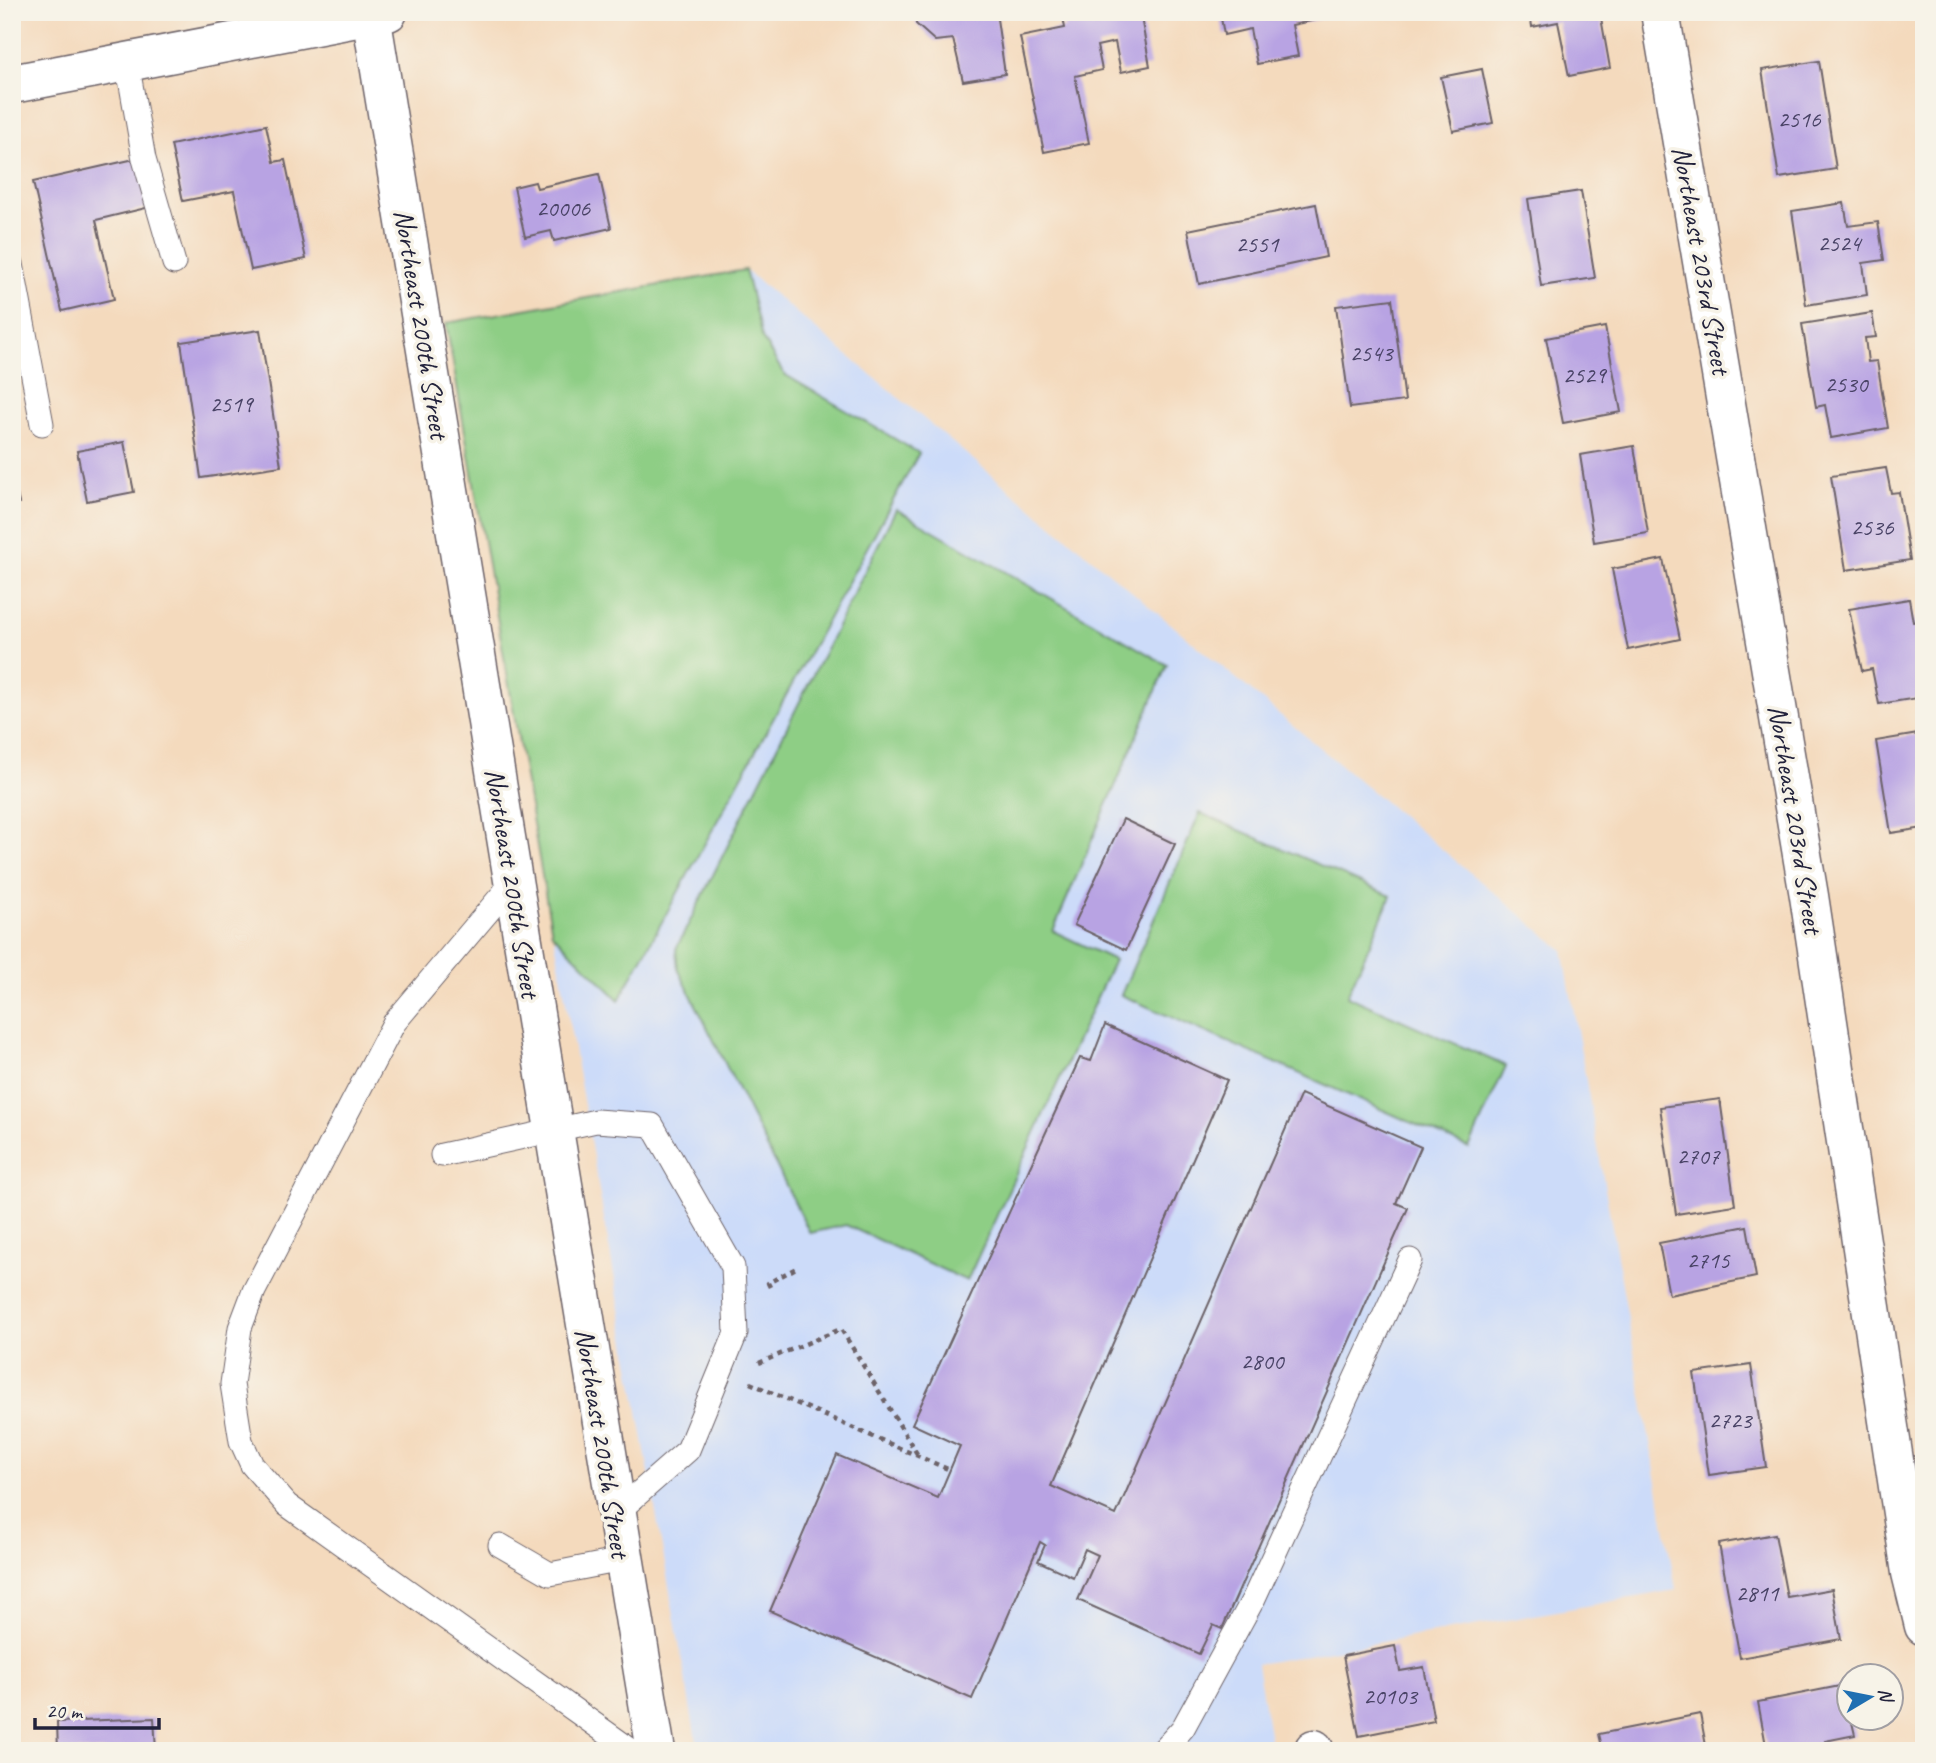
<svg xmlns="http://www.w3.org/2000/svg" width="1936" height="1763" font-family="Caveat,sans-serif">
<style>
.built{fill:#ccdbf9}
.green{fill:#8ece85;stroke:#587860;stroke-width:2}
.building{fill:#b8a3e3}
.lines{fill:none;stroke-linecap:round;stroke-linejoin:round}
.lane-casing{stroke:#6c6268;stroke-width:25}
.street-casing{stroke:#6c6268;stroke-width:41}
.secondary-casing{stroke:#6c6268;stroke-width:41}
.path{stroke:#6c6268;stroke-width:4.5;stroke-dasharray:5 5;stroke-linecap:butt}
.lane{stroke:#fff;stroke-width:23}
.street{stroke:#fff;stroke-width:38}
.secondary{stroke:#fff;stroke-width:38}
.labels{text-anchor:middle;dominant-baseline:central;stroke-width:7;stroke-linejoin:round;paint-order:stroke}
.number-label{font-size:24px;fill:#484265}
.street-label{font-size:28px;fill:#22223b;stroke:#f7f3e8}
</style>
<rect width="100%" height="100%" fill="#f7f3e8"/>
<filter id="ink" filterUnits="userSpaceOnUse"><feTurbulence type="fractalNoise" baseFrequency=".0143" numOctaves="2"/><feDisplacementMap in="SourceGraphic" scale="14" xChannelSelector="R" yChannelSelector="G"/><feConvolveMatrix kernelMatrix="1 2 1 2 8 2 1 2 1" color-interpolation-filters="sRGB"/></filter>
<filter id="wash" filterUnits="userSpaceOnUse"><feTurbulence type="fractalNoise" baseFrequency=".00686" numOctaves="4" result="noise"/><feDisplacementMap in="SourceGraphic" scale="28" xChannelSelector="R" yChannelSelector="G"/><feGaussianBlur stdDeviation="1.57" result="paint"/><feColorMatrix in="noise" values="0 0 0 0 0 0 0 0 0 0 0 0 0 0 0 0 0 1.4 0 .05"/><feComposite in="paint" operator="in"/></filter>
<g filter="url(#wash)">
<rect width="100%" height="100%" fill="#f4dabd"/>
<path class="built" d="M 745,270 L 1563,950 L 1676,1590 L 1257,1664 L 1272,1751 L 698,1751 L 446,323 Z"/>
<g class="green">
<path d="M 745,270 L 762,338 L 784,374 L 919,453 L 619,1000 L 552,933 L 446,323 Z"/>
<path d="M 896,509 L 1167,665 L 1053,931 L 1114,960 L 967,1281 L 846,1225 L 810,1233 L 678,969 L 676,949 Z"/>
<path d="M 1200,813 L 1391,896 L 1347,996 L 1506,1066 L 1469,1148 L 1121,995 Z"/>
</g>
<g id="blocks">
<g class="building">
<path d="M 915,12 L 996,12 L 1005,74 L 963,81 L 953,39 L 935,41 L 916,24 Z"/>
<path d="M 1062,12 L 1140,12 L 1150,66 L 1121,72 L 1115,42 L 1097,46 L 1102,70 L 1075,76 L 1089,143 L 1044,152 L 1020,37 L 1065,28 Z"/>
<path d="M 1220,12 L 1339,12 L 1340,15 L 1292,25 L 1298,56 L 1257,64 L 1250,29 L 1224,35 Z"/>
<path d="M 1530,12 L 1600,12 L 1610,68 L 1569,76 L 1558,22 L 1532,27 Z"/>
<path d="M 1819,61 L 1836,169 L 1779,178 L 1762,70 Z"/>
<path d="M 1482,69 L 1493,123 L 1453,131 L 1441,77 Z"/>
<path d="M 266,125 L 274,162 L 285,160 L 306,259 L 251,270 L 234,191 L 183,201 L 171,145 Z"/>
<path d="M 139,158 L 150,207 L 96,220 L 114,299 L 62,311 L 33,182 Z"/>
<path d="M 599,174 L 611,228 L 554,241 L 551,231 L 525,237 L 514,187 L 535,182 L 537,188 Z"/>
<path d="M 1581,191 L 1595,278 L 1541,286 L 1528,199 Z"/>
<path d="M 1844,203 L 1848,226 L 1878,222 L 1884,260 L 1863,263 L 1867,295 L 1806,305 L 1792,211 Z"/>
<path d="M 1316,204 L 1326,257 L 1199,284 L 1188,230 Z"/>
<path d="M 1392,299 L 1405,401 L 1350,408 L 1336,306 Z"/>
<path d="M 1872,313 L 1876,337 L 1865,338 L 1868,362 L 1877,361 L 1888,428 L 1831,438 L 1825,405 L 1816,407 L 1802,324 Z"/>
<path d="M 1605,327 L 1621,412 L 1563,423 L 1546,338 Z"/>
<path d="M 260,330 L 281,466 L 201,478 L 181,342 Z"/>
<path d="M 124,442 L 134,492 L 87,501 L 77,451 Z"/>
<path d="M 1634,446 L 1648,533 L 1594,542 L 1580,455 Z"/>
<path d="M 1886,468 L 1891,493 L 1899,492 L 1910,560 L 1846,570 L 1831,476 Z"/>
<path d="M 12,473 L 19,503 L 12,504 Z"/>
<path d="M 1663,559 L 1680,639 L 1628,650 L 1612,569 Z"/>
<path d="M 1909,599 L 1913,622 L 1922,621 L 1924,634 L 1924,697 L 1879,704 L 1872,669 L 1862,671 L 1849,609 Z"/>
<path d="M 1924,733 L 1924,828 L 1891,833 L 1876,741 Z"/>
<path d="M 1123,819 L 1175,844 L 1126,950 L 1074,925 Z"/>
<path d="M 1105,1025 L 1227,1080 L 1051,1486 L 1116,1515 L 1301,1094 L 1421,1147 L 1396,1203 L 1408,1208 L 1222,1629 L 1213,1625 L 1199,1654 L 1078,1600 L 1098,1555 L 1085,1549 L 1073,1577 L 1038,1561 L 1045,1545 L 1040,1542 L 972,1699 L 770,1611 L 837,1455 L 938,1498 L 960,1446 L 912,1424 L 1080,1058 L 1091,1061 Z"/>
<path d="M 1720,1099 L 1735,1205 L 1676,1214 L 1660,1107 Z"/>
<path d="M 1747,1226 L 1756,1277 L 1669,1295 L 1659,1243 Z"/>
<path d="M 1751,1365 L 1766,1467 L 1709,1475 L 1694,1373 Z"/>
<path d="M 1775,1534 L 1787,1597 L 1832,1589 L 1841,1639 L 1740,1658 L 1719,1544 Z"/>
<path d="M 1395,1646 L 1400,1671 L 1424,1667 L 1434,1721 L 1359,1736 L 1343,1656 Z"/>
<path d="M 1845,1685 L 1848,1718 L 1851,1718 L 1855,1735 L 1825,1741 L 1827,1751 L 1767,1751 L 1758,1702 Z"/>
<path d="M 1700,1714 L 1707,1751 L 1603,1751 L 1599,1734 Z"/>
<path d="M 154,1718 L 156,1751 L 58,1751 L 57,1722 Z"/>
</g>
</g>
</g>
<g filter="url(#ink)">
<use href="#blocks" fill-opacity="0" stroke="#6c6268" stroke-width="2"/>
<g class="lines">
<g class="lane-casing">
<g id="lane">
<path d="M 127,62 L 144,159 L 174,263"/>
<path d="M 12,264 L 42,424"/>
<path d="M 513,882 L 394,1023 L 254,1291 L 240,1328 L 232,1384 L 241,1441 L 252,1465 L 287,1505 L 632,1751"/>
<path d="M 442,1155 L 596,1121 L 652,1125 L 733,1267 L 736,1333 L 688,1450 L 615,1514"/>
<path d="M 500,1545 L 550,1574 L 622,1560"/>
<path d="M 1162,1751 L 1183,1728 L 1254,1598 L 1410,1260"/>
</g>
</g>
<g class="street-casing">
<g id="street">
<path d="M 1660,12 L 1809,896 L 1911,1573 L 1924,1626"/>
<path d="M 371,15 L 656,1751"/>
<path d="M 1314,1749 L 1314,1751"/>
</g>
</g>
<g class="secondary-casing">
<path id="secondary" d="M 12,84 L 388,12"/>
</g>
<g class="path">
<path d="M 770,1287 L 768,1283 L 798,1267"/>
<path d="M 759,1363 L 841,1329 L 919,1457"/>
<path d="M 750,1383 L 950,1470"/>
</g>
<use href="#lane" class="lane"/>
<use href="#street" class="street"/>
<use href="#secondary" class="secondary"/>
</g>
</g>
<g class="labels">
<g class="number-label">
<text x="1799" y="119">2516</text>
<text x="563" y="208">20006</text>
<text x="1839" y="243">2524</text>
<text x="1257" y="244">2551</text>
<text x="1371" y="353">2543</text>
<text x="1584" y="375">2529</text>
<text x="1846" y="384">2530</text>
<text x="231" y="404">2519</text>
<text x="1872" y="527">2536</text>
<text x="1698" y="1156">2707</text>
<text x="1708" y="1260">2715</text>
<text x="1262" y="1361">2800</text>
<text x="1730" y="1420">2723</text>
<text x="1757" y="1593">2811</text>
<text x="1390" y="1696">20103</text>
</g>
<g class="street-label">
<text transform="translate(1702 260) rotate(80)">Northeast 203rd Street</text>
<text transform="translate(422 324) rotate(81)">Northeast 200th Street</text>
<text transform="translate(1796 819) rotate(81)">Northeast 203rd Street</text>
<text transform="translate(513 883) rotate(81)">Northeast 200th Street</text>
<text transform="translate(603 1443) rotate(81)">Northeast 200th Street</text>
</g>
</g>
<rect width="1936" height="1763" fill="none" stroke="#f7f3e8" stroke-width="42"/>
<g transform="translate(1870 1697) rotate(80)"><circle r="33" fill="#f7f3e8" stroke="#a29fa3" stroke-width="2"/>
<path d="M0-5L12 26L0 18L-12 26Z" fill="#1f6fb2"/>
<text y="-10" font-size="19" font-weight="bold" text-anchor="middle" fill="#22223b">N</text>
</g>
<path d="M35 1718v10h124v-10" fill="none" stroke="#22223b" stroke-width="3.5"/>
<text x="46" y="1718" font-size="21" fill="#22223b" stroke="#f7f3e8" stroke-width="5" paint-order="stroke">20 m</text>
</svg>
